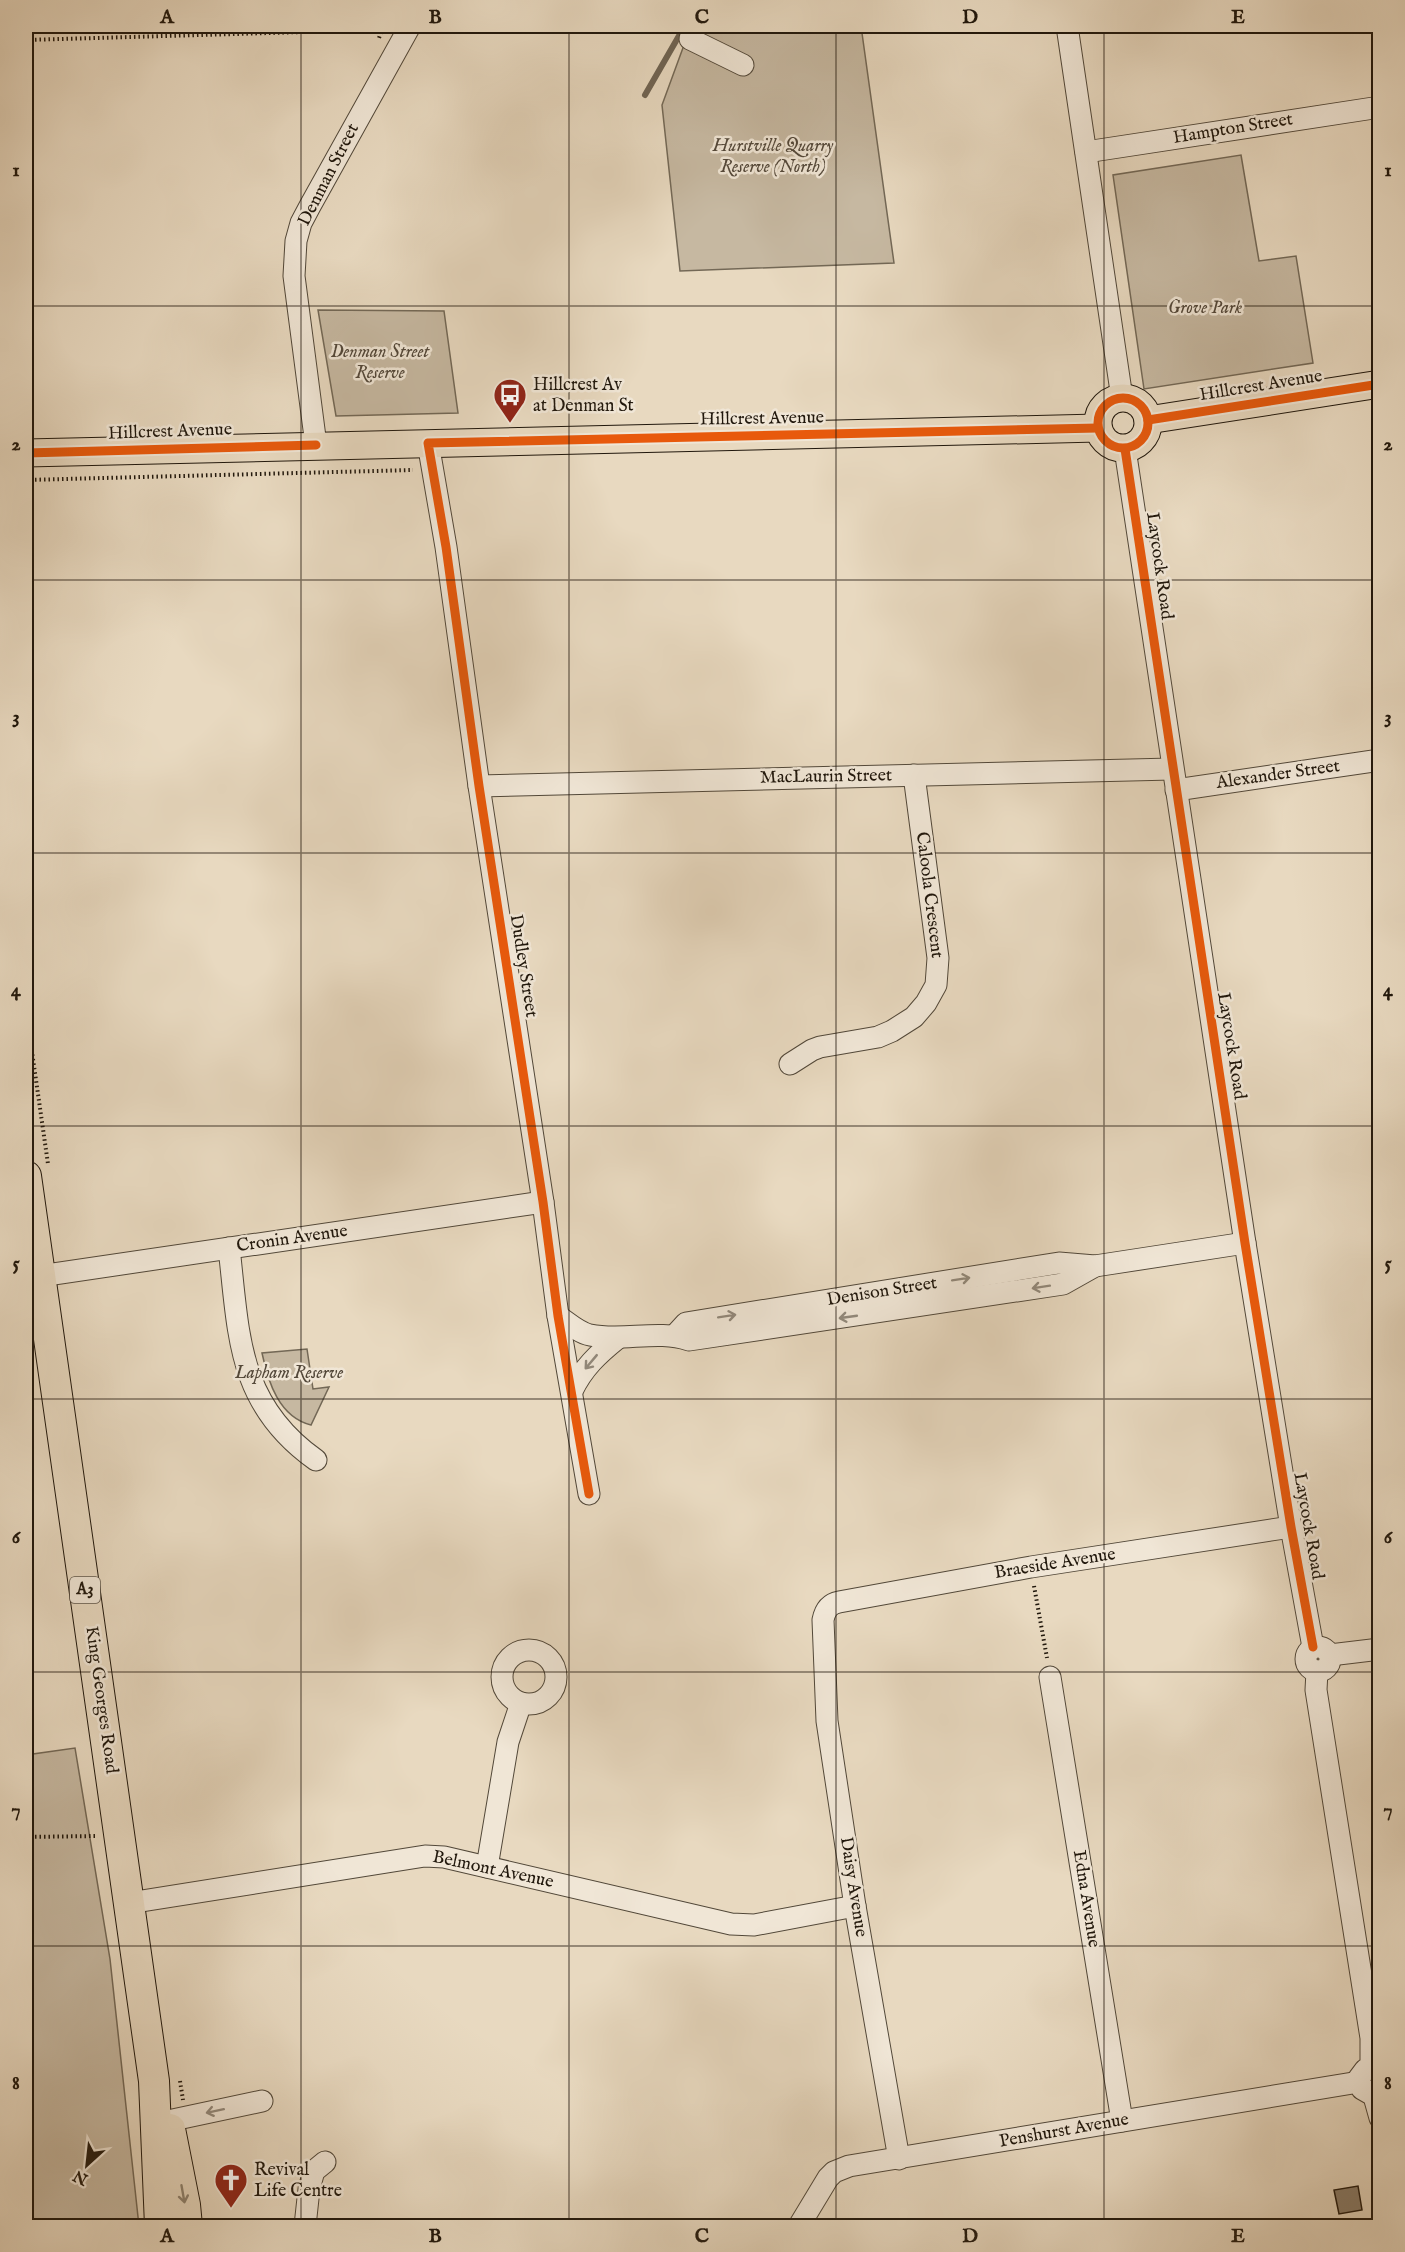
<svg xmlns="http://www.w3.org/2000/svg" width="1405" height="2252" font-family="'IM FELL English',serif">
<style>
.green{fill:#c6b8a1;stroke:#736856;stroke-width:1.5}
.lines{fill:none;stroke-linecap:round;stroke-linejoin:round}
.stream{stroke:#6f6453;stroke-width:6}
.building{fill:#887c6a;stroke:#20170c;stroke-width:1.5}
.minor-casing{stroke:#524839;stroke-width:23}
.major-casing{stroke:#20170c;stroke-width:29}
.highway-casing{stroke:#20170c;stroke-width:32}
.path{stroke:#20170c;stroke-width:4;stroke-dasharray:1.5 3;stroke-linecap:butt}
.minor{stroke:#f0e6d6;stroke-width:21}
.major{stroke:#e8d9c0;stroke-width:27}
.highway{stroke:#e8d9c0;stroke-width:30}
.cycleway-casing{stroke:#f0e6d6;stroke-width:13}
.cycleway{stroke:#e8590c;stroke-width:9}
.oneway{stroke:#92897b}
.oneway2{stroke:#8e826f}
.grid{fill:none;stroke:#20170c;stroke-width:1.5;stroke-opacity:0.55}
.labels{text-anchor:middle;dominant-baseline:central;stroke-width:5;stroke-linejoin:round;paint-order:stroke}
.shield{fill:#f0e6d6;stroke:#5e5549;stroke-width:1.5}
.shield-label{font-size:16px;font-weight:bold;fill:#20170c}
.street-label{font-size:18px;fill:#20170c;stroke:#f0e6d6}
.park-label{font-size:18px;font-style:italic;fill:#524739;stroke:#f0e6d6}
.poi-label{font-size:18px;fill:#20170c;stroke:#f0e6d6;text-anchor:start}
.neatline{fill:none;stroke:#20170c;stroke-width:2}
.grid-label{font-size:20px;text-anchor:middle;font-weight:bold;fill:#20170c}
</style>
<rect width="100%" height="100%" fill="#e8d9c0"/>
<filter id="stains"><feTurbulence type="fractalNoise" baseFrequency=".00333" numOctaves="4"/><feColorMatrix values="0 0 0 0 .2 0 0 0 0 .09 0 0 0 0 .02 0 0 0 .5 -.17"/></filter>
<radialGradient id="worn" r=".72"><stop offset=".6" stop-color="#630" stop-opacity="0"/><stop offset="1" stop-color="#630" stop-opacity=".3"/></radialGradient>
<g class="green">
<path d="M 691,26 L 861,26 L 894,263 L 680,271 L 662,105 Z"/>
<path d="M 1241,155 L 1259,261 L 1296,256 L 1313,363 L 1144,389 L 1113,175 Z"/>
<path d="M 318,310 L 444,311 L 458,413 L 336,416 Z"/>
<path d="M 307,1349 L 313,1389 L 329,1387 L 311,1425 C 279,1417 268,1382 262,1353 Z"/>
<path d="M 75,1748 L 110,1959 L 139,2226 L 26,2226 L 26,1755 Z"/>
</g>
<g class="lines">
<path class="stream" d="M 645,95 L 680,34 L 682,28"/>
</g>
<path class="building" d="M 1358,2186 L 1362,2210 L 1339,2214 L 1334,2190 Z"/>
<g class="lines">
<g class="minor-casing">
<g id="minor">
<path d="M 693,26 L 690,39 L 743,65"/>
<path d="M 1067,26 L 1122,398"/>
<path d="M 1086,152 L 1380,107"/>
<path d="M 428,443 L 446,547 L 479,786 L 543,1202 L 558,1316 L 589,1494"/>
<path d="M 316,445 L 294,276 L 296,241 L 301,223 L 310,206 L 410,26"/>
<path d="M 1125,449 L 1245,1243 L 1291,1527 L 1313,1647"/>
<path d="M 479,786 L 1172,769"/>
<path d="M 1176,790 L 1380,760"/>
<path d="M 790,1064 L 812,1050 L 820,1047 L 878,1037 L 892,1031 L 914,1017 L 926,1003 L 936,985 L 938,958 L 914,775"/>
<path d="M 229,1248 C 239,1335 237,1404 316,1460"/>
<path d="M 40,1276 L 543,1202"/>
<path d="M 558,1316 C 567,1322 579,1333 590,1335 C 623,1342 658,1329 689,1340 L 1063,1284 L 1095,1266"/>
<path d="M 675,1335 L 686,1323 L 1059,1263 L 1095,1266 L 1245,1243"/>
<path d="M 572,1391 C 583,1368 598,1354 618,1338"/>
<circle cx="1318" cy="1659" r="12"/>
<circle cx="529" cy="1677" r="27"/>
<path d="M 1330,1655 L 1380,1649"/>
<path d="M 1317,1671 L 1316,1690 L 1371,2038 L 1371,2069"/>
<path d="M 1050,1677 L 1122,2121"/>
<path d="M 487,1867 L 508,1742 L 521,1703"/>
<path d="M 129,1903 L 425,1856 L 444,1857 L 731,1924 L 754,1925 L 855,1906"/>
<path d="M 1365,2070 L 1359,2078 L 1362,2089 L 1369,2093 L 1380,2089"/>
<path d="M 1373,2093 L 1380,2118"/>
<path d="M 168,2121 L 262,2101"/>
<path d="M 899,2159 L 855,1906 L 827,1721 L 823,1620 C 825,1610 829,1604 839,1602 L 1031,1567 L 1291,1527"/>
<path d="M 305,2226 L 309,2189 L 314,2171 L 325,2162"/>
<path d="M 799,2226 L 828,2178 L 834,2172 L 849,2166 L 1359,2082"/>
</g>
</g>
<g class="major-casing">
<g id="major">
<circle cx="1123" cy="423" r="25"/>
<path d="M 1148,420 L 1380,384"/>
<path d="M 26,453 L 1098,428"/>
</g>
</g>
<g class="highway-casing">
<g id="highway">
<path d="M 26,1176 L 154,2081 L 160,2226"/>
<path d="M 170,2129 L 185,2205 L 187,2226"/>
</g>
</g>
<g class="path">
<path d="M 26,40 L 374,30 L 381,32 L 379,38"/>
<path d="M 26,480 L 413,470"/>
<path d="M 26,1010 L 48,1164"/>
<path d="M 1034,1586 L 1047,1658"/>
<path d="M 26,1837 L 95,1836"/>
<path d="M 180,2081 L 183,2100"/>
</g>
<use href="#minor" class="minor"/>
<use href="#major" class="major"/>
<use href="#highway" class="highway"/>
<g class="cycleway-casing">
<g id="cycleway">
<circle cx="1123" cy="423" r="25"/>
<path d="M 1148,420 L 1380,384"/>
<path d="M 1125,449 L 1245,1243 L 1291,1527 L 1313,1647"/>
<path d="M 26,453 L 316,445"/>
<path d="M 589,1494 L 558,1316 L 543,1202 L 479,786 L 446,547 L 428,443 L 1098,428"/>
</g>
</g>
<use href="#cycleway" class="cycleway"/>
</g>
<defs><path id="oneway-shaft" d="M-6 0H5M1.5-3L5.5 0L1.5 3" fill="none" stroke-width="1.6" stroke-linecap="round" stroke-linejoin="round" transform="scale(1.5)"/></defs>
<g class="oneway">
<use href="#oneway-shaft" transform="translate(961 1279) rotate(-9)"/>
<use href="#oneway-shaft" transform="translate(1041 1287) rotate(171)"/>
<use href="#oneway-shaft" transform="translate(727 1316) rotate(-9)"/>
<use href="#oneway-shaft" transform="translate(848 1317) rotate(172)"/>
<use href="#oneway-shaft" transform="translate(591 1362) rotate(130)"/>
<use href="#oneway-shaft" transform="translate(215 2111) rotate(168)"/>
</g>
<use class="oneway2" href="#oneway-shaft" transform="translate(183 2194) rotate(80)"/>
<path class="grid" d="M 301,26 L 301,2226M 569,26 L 569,2226M 836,26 L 836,2226M 1104,26 L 1104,2226M 26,306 L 1380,306M 26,580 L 1380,580M 26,853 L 1380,853M 26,1126 L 1380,1126M 26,1399 L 1380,1399M 26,1672 L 1380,1672M 26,1946 L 1380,1946"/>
<defs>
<g id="bus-pin" transform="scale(1.725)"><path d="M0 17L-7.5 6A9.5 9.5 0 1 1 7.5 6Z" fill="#8f2418" stroke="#f0e6d6"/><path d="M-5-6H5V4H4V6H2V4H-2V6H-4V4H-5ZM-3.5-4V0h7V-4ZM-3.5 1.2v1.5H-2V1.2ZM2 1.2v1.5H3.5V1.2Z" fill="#fff"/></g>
<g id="church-pin" transform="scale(1.725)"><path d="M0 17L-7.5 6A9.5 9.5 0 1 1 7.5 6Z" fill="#8f2418" stroke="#f0e6d6"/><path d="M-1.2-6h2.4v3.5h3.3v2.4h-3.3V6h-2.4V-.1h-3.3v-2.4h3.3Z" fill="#fff"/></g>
</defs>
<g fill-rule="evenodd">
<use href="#bus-pin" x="510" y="395"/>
<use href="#church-pin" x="231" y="2180"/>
</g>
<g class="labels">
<rect class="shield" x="70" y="1577" width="30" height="26" rx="4.5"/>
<g class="shield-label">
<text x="85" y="1590">A3</text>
</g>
<g class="street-label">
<text transform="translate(1233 129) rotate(-9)">Hampton Street</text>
<text transform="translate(329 175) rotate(-63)">Denman Street</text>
<text transform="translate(1261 386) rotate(-9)">Hillcrest Avenue</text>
<text transform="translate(762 419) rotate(-1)">Hillcrest Avenue</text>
<text transform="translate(170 432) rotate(-2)">Hillcrest Avenue</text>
<text transform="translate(1159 566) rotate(82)">Laycock Road</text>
<text transform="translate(1278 775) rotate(-8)">Alexander Street</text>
<text transform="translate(826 777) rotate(-1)">MacLaurin Street</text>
<text transform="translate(929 895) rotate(83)">Caloola Crescent</text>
<text transform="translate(523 966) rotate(81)">Dudley Street</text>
<text transform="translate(1231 1046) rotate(81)">Laycock Road</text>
<text transform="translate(292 1239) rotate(-8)">Cronin Avenue</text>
<text transform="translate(882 1292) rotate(-9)">Denison Street</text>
<text transform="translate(1308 1526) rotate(80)">Laycock Road</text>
<text transform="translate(1055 1564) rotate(-9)">Braeside Avenue</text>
<text transform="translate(101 1700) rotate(82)">King Georges Road</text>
<text transform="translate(493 1870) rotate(12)">Belmont Avenue</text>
<text transform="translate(853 1887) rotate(81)">Daisy Avenue</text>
<text transform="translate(1086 1899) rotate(81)">Edna Avenue</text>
<text transform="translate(1064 2131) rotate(-10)">Penshurst Avenue</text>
</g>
<g class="park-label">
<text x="773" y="146">Hurstville Quarry<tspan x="773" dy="21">Reserve (North)</tspan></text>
<text x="1205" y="308">Grove Park</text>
<text x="380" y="352">Denman Street<tspan x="380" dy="21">Reserve</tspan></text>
<text x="289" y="1373">Lapham Reserve</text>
</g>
<g class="poi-label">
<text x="533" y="385">Hillcrest Av<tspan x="533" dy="21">at Denman St</tspan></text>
<text x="254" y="2170">Revival<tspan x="254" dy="21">Life Centre</tspan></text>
</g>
</g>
<rect width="1405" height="2252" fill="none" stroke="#e8d9c0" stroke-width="66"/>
<g transform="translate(87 2165) rotate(207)" stroke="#f0e6d6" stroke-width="4.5" paint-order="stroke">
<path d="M0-4.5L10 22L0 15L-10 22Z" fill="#20170c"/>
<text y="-9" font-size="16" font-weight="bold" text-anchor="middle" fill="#20170c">N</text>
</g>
<rect x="33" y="33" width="1339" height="2186" class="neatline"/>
<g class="grid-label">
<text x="167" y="23">A</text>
<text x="435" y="23">B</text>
<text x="702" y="23">C</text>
<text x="970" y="23">D</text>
<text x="1238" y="23">E</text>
<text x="16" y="176">1</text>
<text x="1388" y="176">1</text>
<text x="16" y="450">2</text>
<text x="1388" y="450">2</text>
<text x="16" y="723">3</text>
<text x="1388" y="723">3</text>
<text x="16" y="996">4</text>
<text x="1388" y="996">4</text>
<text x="16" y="1269">5</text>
<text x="1388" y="1269">5</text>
<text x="16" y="1543">6</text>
<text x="1388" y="1543">6</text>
<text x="16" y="1816">7</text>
<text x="1388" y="1816">7</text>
<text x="16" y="2089">8</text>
<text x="1388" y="2089">8</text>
<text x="167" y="2242">A</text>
<text x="435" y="2242">B</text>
<text x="702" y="2242">C</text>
<text x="970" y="2242">D</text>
<text x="1238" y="2242">E</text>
</g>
<rect width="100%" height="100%" filter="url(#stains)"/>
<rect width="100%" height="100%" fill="url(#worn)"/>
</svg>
